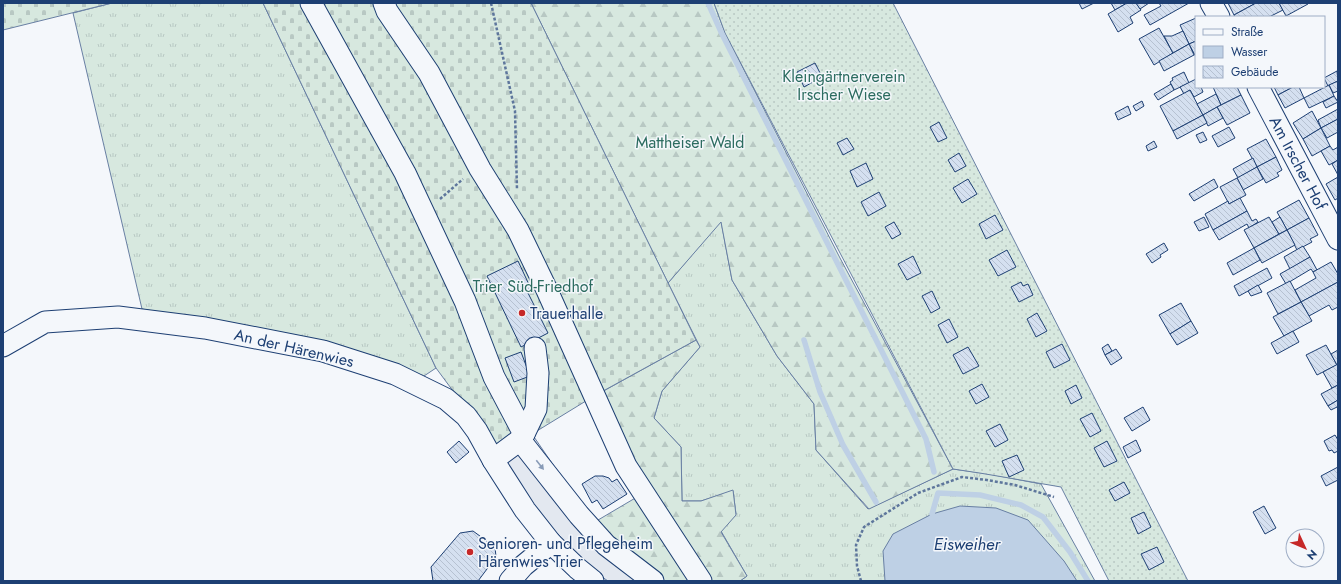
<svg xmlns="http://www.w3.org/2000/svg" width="1341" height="584" font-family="Jost,sans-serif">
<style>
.grass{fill:url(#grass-tufts);stroke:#687fa3}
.forest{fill:url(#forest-firs);stroke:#687fa3}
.cemetery{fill:url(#cemetery-stones);stroke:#687fa3}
.garden{fill:url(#garden-dots);stroke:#687fa3}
.parking{fill:#e3e8f0;stroke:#687fa3}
.water{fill:#bed0e5;stroke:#687fa3}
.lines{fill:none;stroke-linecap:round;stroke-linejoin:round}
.stream{stroke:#bed0e5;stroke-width:5.5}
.building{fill:url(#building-back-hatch);stroke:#1d3f73}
.minor-casing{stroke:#1d3f73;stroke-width:23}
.path{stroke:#5e769c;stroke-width:2.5;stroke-dasharray:3 2;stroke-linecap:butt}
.minor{stroke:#f4f7fb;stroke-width:21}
.oneway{fill:#889bb7}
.poi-dot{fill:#c62828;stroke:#f4f7fb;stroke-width:1.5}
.labels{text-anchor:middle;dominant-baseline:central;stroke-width:3;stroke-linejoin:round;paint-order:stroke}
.park-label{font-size:16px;fill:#2c6c60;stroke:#f4f7fb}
.street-label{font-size:16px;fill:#1d3f73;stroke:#f4f7fb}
.poi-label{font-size:16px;fill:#1d3f73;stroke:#f4f7fb;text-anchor:start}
.water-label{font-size:17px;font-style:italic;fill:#1d3f73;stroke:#f4f7fb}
</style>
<defs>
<pattern id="grass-tufts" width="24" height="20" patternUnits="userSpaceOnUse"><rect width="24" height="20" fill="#d7e8df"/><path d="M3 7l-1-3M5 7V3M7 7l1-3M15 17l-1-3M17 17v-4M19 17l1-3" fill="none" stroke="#b8c8c3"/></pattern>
<pattern id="forest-firs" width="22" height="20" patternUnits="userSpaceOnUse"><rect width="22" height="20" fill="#d7e8df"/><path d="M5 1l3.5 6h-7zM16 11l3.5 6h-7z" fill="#b8c8c3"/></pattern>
<pattern id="cemetery-stones" width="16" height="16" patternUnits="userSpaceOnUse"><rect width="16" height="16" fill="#d7e8df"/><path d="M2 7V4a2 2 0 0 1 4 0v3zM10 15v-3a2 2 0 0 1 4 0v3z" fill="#b8c8c3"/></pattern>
<pattern id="garden-dots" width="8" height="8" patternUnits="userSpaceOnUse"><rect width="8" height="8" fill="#d7e8df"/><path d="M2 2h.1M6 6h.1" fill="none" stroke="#b8c8c3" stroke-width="1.8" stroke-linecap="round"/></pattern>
<pattern id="building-back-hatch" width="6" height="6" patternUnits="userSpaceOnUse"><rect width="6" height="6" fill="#d5e0f0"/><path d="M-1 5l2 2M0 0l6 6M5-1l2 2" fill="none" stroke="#b6c1d1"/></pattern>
</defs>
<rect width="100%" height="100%" fill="#f4f7fb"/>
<g class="grass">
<path d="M 112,3 L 263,3 L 436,368 L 421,378 L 331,344 L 142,309 L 73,13 Z"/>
<path d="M 721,221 L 732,280 L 777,356 L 814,404 L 816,450 L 868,509 L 953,469 L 989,474 L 1041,484 L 1095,581 L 740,581 L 747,576 L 721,531 L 736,514 L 733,491 L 701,501 L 682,501 L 681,447 L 654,418 L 662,391 L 700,347 L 668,283 Z"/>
</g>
<g class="forest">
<path d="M 531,3 L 714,3 L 725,33 L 840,258 L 953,469 L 869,509 L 816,450 L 814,404 L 777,356 L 732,280 L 721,222 L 668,283 Z"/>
<path d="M 696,340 L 700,347 L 662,391 L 654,418 L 681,447 L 682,501 L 701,501 L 733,490 L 736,515 L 721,532 L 747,576 L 740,581 L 710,581 L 654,502 L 598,394 Z"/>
<path d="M 637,497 L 695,581 L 662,581 L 593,523 Z"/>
</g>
<g class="cemetery">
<path d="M 3,3 L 112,3 L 3,30 Z"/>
<path d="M 263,3 L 531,3 L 696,340 L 594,396 L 532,434 L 496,449 L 436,368 Z"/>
</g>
<path class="garden" d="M 714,3 L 893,3 L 1188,581 L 1109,581 L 1061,487 C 1025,481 989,474 953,469 L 725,33 Z"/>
<path class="parking" d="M 532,434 L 593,523 L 657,581 L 608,581 L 583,564 L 544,524 L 496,449 Z"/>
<path class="water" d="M 960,506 L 996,508 L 1028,520 L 1064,561 L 1077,581 L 885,581 L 883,551 L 893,534 L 932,514 Z"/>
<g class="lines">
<g class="stream">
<path d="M 708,3 L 722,34 L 926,439 L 934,472"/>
<path d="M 804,340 L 820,392 L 843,445 L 876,502"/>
<path d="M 932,514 L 938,493 L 980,495 L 1021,505 L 1043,517 L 1070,552 L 1088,581"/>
</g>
</g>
<g class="building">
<path d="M 1079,3 L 1094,3 L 1082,9 Z"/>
<path d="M 1111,3 L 1127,3 L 1115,10 Z"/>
<path d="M 1127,3 L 1136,3 L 1141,10 L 1130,17 L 1133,23 L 1118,32 L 1108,14 Z"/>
<path d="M 1136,3 L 1149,3 L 1140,9 Z"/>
<path d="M 1159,3 L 1189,3 L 1150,25 L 1144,15 L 1161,6 Z"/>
<path d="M 1228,3 L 1256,3 L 1234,15 Z"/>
<path d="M 1256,3 L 1279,3 L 1283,10 L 1269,17 L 1235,17 L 1234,15 Z"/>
<path d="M 1279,3 L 1308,3 L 1308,4 L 1286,16 Z"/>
<path d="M 1196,18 L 1196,41 L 1189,44 L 1180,25 Z"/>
<path d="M 1159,28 L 1173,53 L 1154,65 L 1139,39 Z"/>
<path d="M 1183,31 L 1189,44 L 1173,53 L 1164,36 L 1172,36 Z"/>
<path d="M 1196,41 L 1196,57 L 1189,44 Z"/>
<path d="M 1189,44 L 1194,55 L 1164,71 L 1159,61 Z"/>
<path d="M 815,63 L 822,77 L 804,87 L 797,72 Z"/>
<path d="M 1337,71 L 1338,81 L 1328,86 L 1324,78 Z"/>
<path d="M 1184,72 L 1189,83 L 1174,90 L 1170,82 L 1173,80 L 1172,78 Z"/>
<path d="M 1196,79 L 1196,87 L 1201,87 L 1203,92 L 1194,97 L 1190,90 L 1184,94 L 1180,87 Z"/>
<path d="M 1338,81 L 1338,91 L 1333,93 L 1329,85 Z"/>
<path d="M 1171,84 L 1174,90 L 1158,100 L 1154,94 Z"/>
<path d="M 1329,85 L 1334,96 L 1309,108 L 1304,98 Z"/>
<path d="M 1213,87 L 1237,87 L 1241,95 L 1221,105 Z"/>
<path d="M 1274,87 L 1293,87 L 1278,95 Z"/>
<path d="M 1293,87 L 1299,87 L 1304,98 L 1285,108 L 1278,95 Z"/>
<path d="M 1190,90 L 1203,115 L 1173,131 L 1160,106 Z"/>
<path d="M 1216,94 L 1221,105 L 1203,115 L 1197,104 Z"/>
<path d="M 1241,95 L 1250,113 L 1227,125 L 1217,107 Z"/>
<path d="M 1334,96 L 1338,102 L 1326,108 L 1323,102 Z"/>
<path d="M 1142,101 L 1144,106 L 1136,111 L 1133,106 Z"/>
<path d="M 1128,106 L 1131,114 L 1118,120 L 1115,113 Z"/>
<path d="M 1217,107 L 1223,118 L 1208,126 L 1203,115 Z"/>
<path d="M 1338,109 L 1338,119 L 1321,128 L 1318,120 Z"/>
<path d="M 1312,111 L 1321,128 L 1303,139 L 1293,123 Z"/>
<path d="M 1203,115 L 1207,123 L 1177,139 L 1173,131 Z"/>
<path d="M 1338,119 L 1338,132 L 1327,138 L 1321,128 Z"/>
<path d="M 939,122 L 947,138 L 938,142 L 930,127 Z"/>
<path d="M 1229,127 L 1235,138 L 1218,147 L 1212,136 Z"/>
<path d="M 1321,128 L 1330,146 L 1312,156 L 1303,139 Z"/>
<path d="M 1203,132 L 1207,140 L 1200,143 L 1196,135 Z"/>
<path d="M 847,138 L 854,149 L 843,155 L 837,143 Z"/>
<path d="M 1266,139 L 1276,157 L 1257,167 L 1247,149 Z"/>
<path d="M 1154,141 L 1157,147 L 1148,151 L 1146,146 Z"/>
<path d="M 1330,146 L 1333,150 L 1338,147 L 1338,160 L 1329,165 L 1321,151 Z"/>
<path d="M 959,153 L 966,166 L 955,172 L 948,160 Z"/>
<path d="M 1276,157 L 1282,170 L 1277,173 L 1279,176 L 1266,183 L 1257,167 Z"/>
<path d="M 1253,158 L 1257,167 L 1238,178 L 1233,169 Z"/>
<path d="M 1338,160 L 1338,175 L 1332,164 Z"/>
<path d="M 866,163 L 873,179 L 857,187 L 850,171 Z"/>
<path d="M 1257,167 L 1263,179 L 1243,190 L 1237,178 Z"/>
<path d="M 1338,177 L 1338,198 L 1335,200 L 1326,184 Z"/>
<path d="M 1237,178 L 1246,195 L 1229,204 L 1220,187 Z"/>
<path d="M 968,179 L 977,194 L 962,203 L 953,188 Z"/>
<path d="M 1214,179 L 1218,187 L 1194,201 L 1189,194 Z"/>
<path d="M 879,192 L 886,206 L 868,216 L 861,202 Z"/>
<path d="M 1240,198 L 1247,211 L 1213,230 L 1205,214 L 1228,201 L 1229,204 Z"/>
<path d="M 1299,200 L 1309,218 L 1287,230 L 1277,212 Z"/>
<path d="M 1247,211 L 1252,221 L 1256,219 L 1258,222 L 1249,228 L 1247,224 L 1219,240 L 1213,230 Z"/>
<path d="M 995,215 L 1003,230 L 986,239 L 979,224 Z"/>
<path d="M 1204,217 L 1209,227 L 1199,231 L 1194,222 Z"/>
<path d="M 1269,217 L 1279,234 L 1254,248 L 1244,230 Z"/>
<path d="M 1280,217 L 1287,230 L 1279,234 L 1272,222 Z"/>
<path d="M 1309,218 L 1318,235 L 1310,239 L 1312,242 L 1297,250 L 1287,230 Z"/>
<path d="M 894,222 L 901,234 L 892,239 L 885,227 Z"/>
<path d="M 1287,230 L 1295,245 L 1262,263 L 1254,248 Z"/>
<path d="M 1164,243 L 1168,250 L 1160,255 L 1161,257 L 1152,263 L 1146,254 Z"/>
<path d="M 1303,246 L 1310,257 L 1290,269 L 1284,257 Z"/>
<path d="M 1254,248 L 1260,260 L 1233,275 L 1227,263 Z"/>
<path d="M 1007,250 L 1016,267 L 998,276 L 989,260 Z"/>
<path d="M 913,256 L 921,273 L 907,280 L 898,264 Z"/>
<path d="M 1310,257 L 1317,270 L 1313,272 L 1311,269 L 1286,284 L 1280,274 Z"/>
<path d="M 518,261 L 532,291 L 528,293 L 548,333 L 521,347 L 487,276 Z"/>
<path d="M 1331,262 L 1338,274 L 1338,282 L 1301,302 L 1295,290 L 1316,278 L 1313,272 Z"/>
<path d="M 1267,268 L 1272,278 L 1239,296 L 1234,286 Z"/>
<path d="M 1290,281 L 1301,302 L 1278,314 L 1267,293 Z"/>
<path d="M 1021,282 L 1023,286 L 1028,284 L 1033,295 L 1019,302 L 1011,287 Z"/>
<path d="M 1338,282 L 1338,307 L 1332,310 L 1329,305 L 1309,316 L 1301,302 Z"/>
<path d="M 1258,285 L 1262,292 L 1251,296 L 1248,291 Z"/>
<path d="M 932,291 L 940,308 L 931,313 L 922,296 Z"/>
<path d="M 1301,302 L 1312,321 L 1284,336 L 1273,317 Z"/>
<path d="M 1181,303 L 1191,321 L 1170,334 L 1159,315 Z"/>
<path d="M 1037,313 L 1047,331 L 1036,337 L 1027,319 Z"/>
<path d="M 949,319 L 958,337 L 947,343 L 938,325 Z"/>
<path d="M 1191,321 L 1198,333 L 1177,345 L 1170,334 Z"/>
<path d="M 1293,331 L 1299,342 L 1277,354 L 1271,343 Z"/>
<path d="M 1062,344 L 1070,360 L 1054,368 L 1046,352 Z"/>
<path d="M 1108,344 L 1112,351 L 1105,355 L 1102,348 Z"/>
<path d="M 1326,345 L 1337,365 L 1317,375 L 1306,355 Z"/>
<path d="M 968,347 L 979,366 L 963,374 L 953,355 Z"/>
<path d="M 1116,349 L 1122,358 L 1111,365 L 1105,355 Z"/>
<path d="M 1338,350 L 1338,364 L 1337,365 L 1331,354 Z"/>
<path d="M 521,352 L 530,376 L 514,382 L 505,358 Z"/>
<path d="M 1338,364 L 1338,385 L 1332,388 L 1323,372 Z"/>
<path d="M 982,384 L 989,397 L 976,404 L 969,391 Z"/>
<path d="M 1076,385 L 1082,398 L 1071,404 L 1065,391 Z"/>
<path d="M 1338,385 L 1338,400 L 1328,406 L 1321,394 Z"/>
<path d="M 1338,400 L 1338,409 L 1337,407 L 1331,410 L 1328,406 Z"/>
<path d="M 1143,407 L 1150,420 L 1132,431 L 1124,418 Z"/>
<path d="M 1092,413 L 1101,431 L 1090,437 L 1080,419 Z"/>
<path d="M 1000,424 L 1008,440 L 995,447 L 986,431 Z"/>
<path d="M 1335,435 L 1338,440 L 1338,451 L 1334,453 L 1332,450 L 1329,451 L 1324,441 Z"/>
<path d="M 1136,440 L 1141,451 L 1128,458 L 1123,447 Z"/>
<path d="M 459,441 L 469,452 L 456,463 L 447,452 Z"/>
<path d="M 1107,441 L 1117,461 L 1104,467 L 1094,448 Z"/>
<path d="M 1017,455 L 1024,470 L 1009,477 L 1002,461 Z"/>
<path d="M 1338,467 L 1338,480 L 1326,486 L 1321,476 Z"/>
<path d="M 595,476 L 603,476 L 609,478 L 612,482 L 617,479 L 627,494 L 603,509 L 597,500 L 592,503 L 582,484 Z"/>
<path d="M 1124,482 L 1130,493 L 1115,501 L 1109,490 Z"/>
<path d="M 1264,506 L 1276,528 L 1265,534 L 1253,512 Z"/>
<path d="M 1144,512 L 1151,527 L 1138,534 L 1131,518 Z"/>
<path d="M 473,531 L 495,547 L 496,557 L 478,581 L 433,581 L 431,567 L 460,533 Z"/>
<path d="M 1157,547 L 1164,562 L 1149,570 L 1141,554 Z"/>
</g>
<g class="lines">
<g class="minor-casing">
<g id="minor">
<path d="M 311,3 L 405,173 L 465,301 L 494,377 L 524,434 L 520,440"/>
<path d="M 384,3 L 387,11 L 429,73 L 480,169 L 518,230 L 546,288 L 626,466 L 701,581"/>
<path d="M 1211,3 L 1219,17"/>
<path d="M 1258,87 L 1338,239"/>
<path d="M 3,346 L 45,322 L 118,317 L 205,328 L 323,351 L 395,374 L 446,399 L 466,416 L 477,431 L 493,460 L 525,510 L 551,543 L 577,568 L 593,581"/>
<path d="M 524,434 L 536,409 L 538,373 L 535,348"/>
<path d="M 493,460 L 520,440 L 579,515 L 606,545 L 653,581"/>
<path d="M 510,581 L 523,566 L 551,543"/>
</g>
</g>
<g class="path">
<path d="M 491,3 L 515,111 L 517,190"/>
<path d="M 440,199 L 463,179"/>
<path d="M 861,581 L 857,566 L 856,545 L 864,527 L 918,493 L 962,477 L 987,480 L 1015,485 L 1054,497"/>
</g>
<use href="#minor" class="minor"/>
</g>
<defs><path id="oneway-solid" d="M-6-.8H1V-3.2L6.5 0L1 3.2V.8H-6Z"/></defs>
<use class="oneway" href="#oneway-solid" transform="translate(540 465) rotate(52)"/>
<g class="poi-dot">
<circle cx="522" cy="313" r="4"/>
<circle cx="470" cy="552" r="4"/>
</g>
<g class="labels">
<g class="park-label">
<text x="844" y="76">Kleingärtnerverein<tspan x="844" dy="18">Irscher Wiese</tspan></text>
<text x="690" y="142">Mattheiser Wald</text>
<text x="533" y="286">Trier Süd-Friedhof</text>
</g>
<g class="street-label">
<text transform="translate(1298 163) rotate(62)">Am Irscher Hof</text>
<text transform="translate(294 348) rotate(13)">An der Härenwies</text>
</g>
<g class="poi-label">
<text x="530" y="313">Trauerhalle</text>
<text x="478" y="543">Senioren- und Pflegeheim<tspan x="478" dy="18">Härenwies Trier</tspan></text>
</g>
<g class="water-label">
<text x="967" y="544">Eisweiher</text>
</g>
</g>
<rect width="1341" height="584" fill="none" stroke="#1d3f73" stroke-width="8"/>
<rect x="1195" y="16" width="130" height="72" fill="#f4f7fb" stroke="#9eadc5"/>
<rect x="1203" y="29" width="20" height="6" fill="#f4f7fb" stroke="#9eadc5"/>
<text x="1231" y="36" font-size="12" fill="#1d3f73">Straße</text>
<rect x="1203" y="46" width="20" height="12" fill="#bed0e5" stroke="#9eadc5"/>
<text x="1231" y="56" font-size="12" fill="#1d3f73">Wasser</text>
<rect x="1203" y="66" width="20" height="12" fill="url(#building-back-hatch)" stroke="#9eadc5"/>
<text x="1231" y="76" font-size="12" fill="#1d3f73">Gebäude</text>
<g transform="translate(1305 548) rotate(134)"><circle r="19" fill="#f4f7fb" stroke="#9eadc5"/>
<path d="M0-3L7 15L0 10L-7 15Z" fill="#c62828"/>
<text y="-6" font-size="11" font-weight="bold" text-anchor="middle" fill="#1d3f73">N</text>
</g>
</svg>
